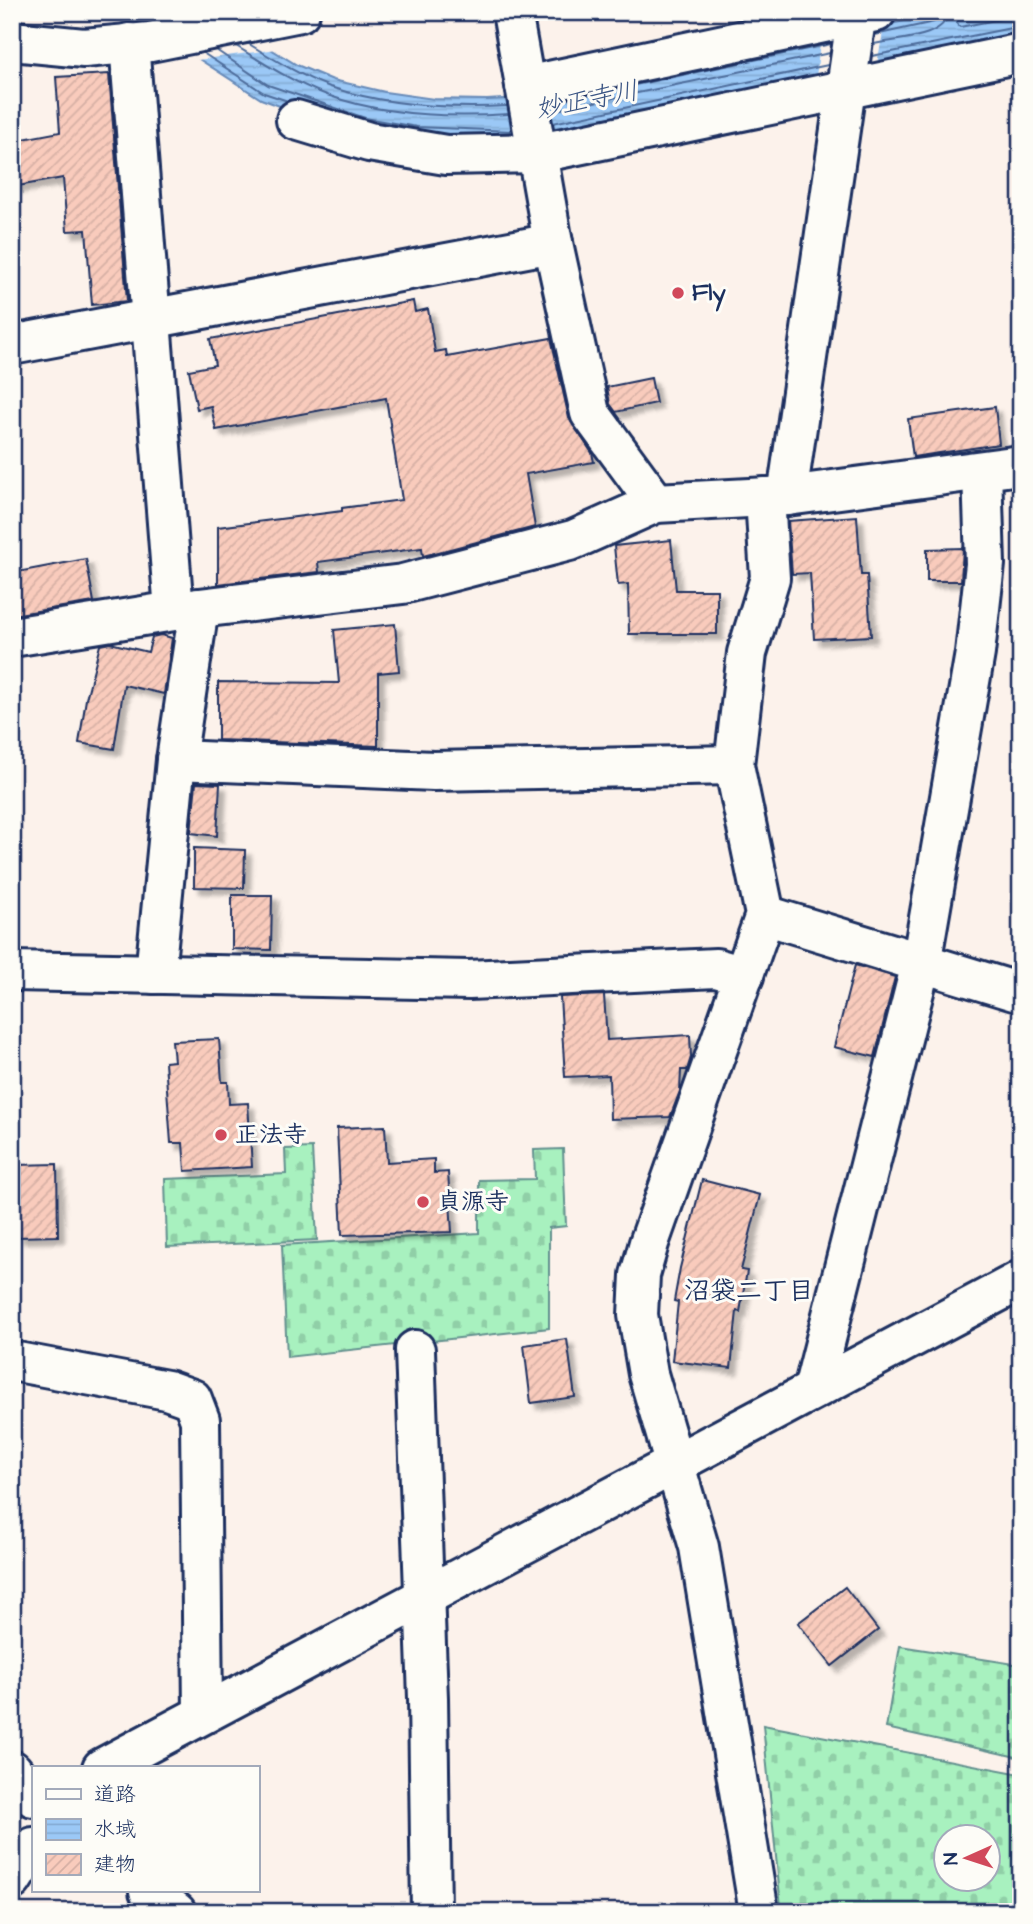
<svg xmlns="http://www.w3.org/2000/svg" width="1033" height="1924" font-family="'Architects Daughter','Klee One',sans-serif">
<style>
.cemetery{fill:url(#cemetery-stones);stroke:#62908e;stroke-width:2;fill-rule:evenodd}
.water{fill:url(#water-rules);stroke:#688bb9;stroke-width:2}
.pier{fill:#fcf2eb}
.lines{fill:none;stroke-linecap:round;stroke-linejoin:round}
.shore{stroke:#4e6c9b;stroke-width:2}
.building{fill:url(#building-hatch);stroke:#1b2f5e;stroke-width:2;filter:url(#shadow)}
.minor-casing{stroke:#1b2f5e;stroke-width:44}
.minor{stroke:#fdfcf7;stroke-width:38}
.poi-dot{fill:#d1495b;stroke:#fdfcf7;stroke-width:2.5}
.labels{text-anchor:middle;dominant-baseline:central;stroke-width:6;stroke-linejoin:round;paint-order:stroke}
.poi-label{font-size:24px;font-weight:bold;fill:#1b2f5e;stroke:#fdfcf7;text-anchor:start}
.water-label{font-size:26px;font-style:italic;fill:#3b5584;stroke:#fdfcf7}
.neighbourhood-label{font-size:26px;font-weight:bold;fill:#1b2f5e;stroke:#fdfcf7}
</style>
<defs>
<pattern id="cemetery-stones" width="16" height="16" patternUnits="userSpaceOnUse" patternTransform="scale(1.75)"><rect width="16" height="16" fill="#a8f1bf"/><path d="M2 7V4a2 2 0 0 1 4 0v3zM10 15v-3a2 2 0 0 1 4 0v3z" fill="#90cfa7"/></pattern>
<pattern id="water-rules" width="6" height="5" patternUnits="userSpaceOnUse" patternTransform="scale(1.75)"><rect width="6" height="5" fill="#9bc8f6"/><path d="M0 2.5h6" fill="none" stroke="#85acd5"/></pattern>
<pattern id="building-hatch" width="6" height="6" patternUnits="userSpaceOnUse" patternTransform="scale(1.75)"><rect width="6" height="6" fill="#f9cbbc"/><path d="M-1 1l2-2M0 6l6-6M5 7l2-2" fill="none" stroke="#d5afa4"/></pattern>
<filter id="shadow"><feDropShadow dx="6" dy="6" stdDeviation="2" flood-color="#0004"/></filter>
</defs>
<rect width="100%" height="100%" fill="#fcf2eb"/>
<filter id="ink" filterUnits="userSpaceOnUse"><feTurbulence type="fractalNoise" baseFrequency=".0143" numOctaves="2"/><feDisplacementMap in="SourceGraphic" scale="14" xChannelSelector="R" yChannelSelector="G"/><feConvolveMatrix kernelMatrix="1 2 1 2 8 2 1 2 1" color-interpolation-filters="sRGB"/></filter>
<g filter="url(#ink)">
<g class="cemetery">
<path d="M 312,1148 L 317,1240 L 167,1247 L 165,1179 L 286,1174 L 285,1149 Z"/>
<path d="M 563,1149 L 566,1226 L 549,1228 L 549,1328 L 287,1357 L 282,1245 L 479,1233 L 479,1180 L 535,1179 L 534,1150 Z"/>
<path d="M 900,1646 L 1021,1665 L 1021,1758 L 886,1728 Z"/>
<path d="M 763,1725 L 1021,1774 L 1021,1912 L 813,1912 L 781,1907 ZM 946,1836 L 988,1836 L 988,1878 L 946,1878 Z"/>
</g>
<path class="water" d="M 126,12 L 210,12 L 297,65 L 333,80 L 385,92 L 434,99 L 487,100 L 551,96 L 947,12 L 1021,12 L 1021,41 L 509,147 L 304,115 L 261,99 Z"/>
<g class="pier">
<path d="M 157,12 L 217,12 L 277,49 L 198,60 L 127,17 Z"/>
<path d="M 885,22 L 875,74 L 815,86 L 821,35 Z"/>
</g>
<g class="lines">
<g class="shore">
<path d="M 958,12 L 957,24 L 960,27 L 1021,15"/>
<path d="M 875,35 L 934,22 L 939,12"/>
<path d="M 249,44 C 275,60 301,76 330,87 C 385,105 450,109 507,106"/>
<path d="M 874,44 C 895,39 946,39 948,12"/>
<path d="M 236,46 C 265,64 294,83 327,95 C 383,115 450,118 509,114"/>
<path d="M 216,50 L 268,85 L 365,118 L 417,127 L 512,131"/>
<path d="M 203,53 L 264,93 L 288,101"/>
<path d="M 872,56 L 1021,26"/>
<path d="M 549,103 L 831,44"/>
<path d="M 551,111 L 830,53"/>
<path d="M 553,123 L 828,65"/>
</g>
</g>
<g class="building">
<path d="M 109,74 L 127,301 L 92,305 L 86,230 L 67,231 L 63,178 L 12,187 L 12,141 L 60,132 L 56,77 Z"/>
<path d="M 413,301 L 415,312 L 428,309 L 435,352 L 446,350 L 447,357 L 551,338 L 569,418 L 592,453 L 594,462 L 526,474 L 535,527 L 423,556 L 422,548 L 318,562 L 319,572 L 218,584 L 218,527 L 342,511 L 342,508 L 402,500 L 386,398 L 216,430 L 211,406 L 197,409 L 189,370 L 215,365 L 210,339 Z"/>
<path d="M 651,378 L 656,403 L 616,412 L 610,404 L 607,387 Z"/>
<path d="M 995,407 L 999,444 L 913,457 L 908,419 Z"/>
<path d="M 857,516 L 861,575 L 867,575 L 871,636 L 814,639 L 810,573 L 792,574 L 788,521 Z"/>
<path d="M 671,540 L 676,590 L 717,590 L 717,634 L 629,634 L 628,584 L 618,585 L 614,546 Z"/>
<path d="M 963,548 L 961,581 L 927,581 L 927,549 Z"/>
<path d="M 86,559 L 94,602 L 12,615 L 12,573 Z"/>
<path d="M 395,624 L 399,671 L 378,673 L 378,746 L 218,740 L 218,682 L 339,683 L 334,630 Z"/>
<path d="M 161,635 L 172,638 L 164,694 L 124,685 L 114,749 L 79,743 L 86,699 L 100,645 L 110,643 L 148,652 L 152,637 Z"/>
<path d="M 196,783 L 220,784 L 217,836 L 191,833 Z"/>
<path d="M 194,848 L 245,850 L 244,888 L 194,887 Z"/>
<path d="M 232,895 L 272,895 L 271,950 L 232,949 Z"/>
<path d="M 855,965 L 895,977 L 875,1057 L 834,1047 Z"/>
<path d="M 604,995 L 607,1040 L 690,1035 L 691,1057 L 687,1070 L 681,1070 L 680,1091 L 670,1117 L 610,1119 L 609,1075 L 565,1077 L 560,997 Z"/>
<path d="M 219,1039 L 222,1082 L 228,1082 L 229,1104 L 248,1103 L 252,1167 L 185,1171 L 183,1143 L 171,1143 L 165,1062 L 174,1061 L 172,1041 Z"/>
<path d="M 385,1126 L 387,1162 L 434,1159 L 434,1173 L 448,1172 L 452,1232 L 342,1235 L 337,1128 Z"/>
<path d="M 57,1164 L 58,1236 L 17,1237 L 15,1165 Z"/>
<path d="M 702,1180 L 760,1195 L 741,1270 L 747,1271 L 740,1312 L 737,1311 L 731,1368 L 672,1361 L 678,1302 L 674,1301 L 680,1268 Z"/>
<path d="M 567,1339 L 575,1397 L 531,1403 L 524,1345 Z"/>
<path d="M 845,1587 L 878,1630 L 832,1666 L 798,1623 Z"/>
</g>
<g class="lines">
<g class="minor-casing">
<g id="minor">
<path d="M 512,12 L 553,243 L 590,413 L 656,503"/>
<path d="M 12,41 L 84,48 L 150,42 L 300,12"/>
<path d="M 129,43 L 174,611"/>
<path d="M 525,86 L 876,12"/>
<path d="M 296,120 L 369,142 L 446,155 L 539,153 L 1021,53"/>
<path d="M 12,345 L 553,243"/>
<path d="M 787,496 L 857,12"/>
<path d="M 12,637 L 174,611 L 403,584 L 573,540 L 656,503 L 787,496 L 1021,465"/>
<path d="M 176,760 L 434,771 L 734,765"/>
<path d="M 765,915 L 1021,993"/>
<path d="M 12,971 L 469,980 L 716,968 L 744,976"/>
<path d="M 155,974 L 176,760 L 199,608"/>
<path d="M 415,1350 L 428,1698 L 431,1912"/>
<path d="M 12,1361 L 167,1390 L 192,1399 L 200,1420 L 203,1713"/>
<path d="M 813,1390 L 921,964 L 975,653 L 985,564 L 982,471"/>
<path d="M 102,1768 L 1021,1280"/>
<path d="M 12,1770 L 33,1797"/>
<path d="M 12,1880 L 33,1847"/>
<path d="M 149,1891 L 176,1912"/>
<path d="M 759,1912 L 699,1547 L 648,1374 L 638,1315 L 640,1275 L 649,1243 L 765,915 L 734,765 L 747,653 L 770,578 L 765,497"/>
</g>
</g>
<use href="#minor" class="minor"/>
</g>
</g>
<g class="poi-dot">
<circle cx="678" cy="293" r="7"/>
<circle cx="221" cy="1135" r="7"/>
<circle cx="423" cy="1202" r="7"/>
</g>
<g class="labels">
<g class="poi-label">
<text x="692" y="293">Fly</text>
<text x="235" y="1135">正法寺</text>
<text x="437" y="1202">貞源寺</text>
</g>
<g class="water-label">
<text transform="translate(587 100) rotate(-11)">妙正寺川</text>
</g>
<g class="neighbourhood-label">
<text x="749" y="1291">沼袋二丁目</text>
</g>
</g>
<rect width="1033" height="1924" fill="none" stroke="#fdfcf7" stroke-width="42"/>
<rect x="21" y="21" width="991" height="1882" fill="none" stroke="#1b2f5e" stroke-width="2.5" filter="url(#ink)"/>
<rect x="32" y="1766" width="228" height="126" fill="#fdfcf7" stroke="#a3aaba" stroke-width="2"/>
<rect x="46" y="1789" width="35" height="10" fill="#fdfcf7" stroke="#a3aaba" stroke-width="2"/>
<text x="94" y="1801" font-size="21" fill="#1b2f5e">道路</text>
<rect x="46" y="1819" width="35" height="21" fill="url(#water-rules)" stroke="#a3aaba" stroke-width="2"/>
<text x="94" y="1836" font-size="21" fill="#1b2f5e">水域</text>
<rect x="46" y="1854" width="35" height="21" fill="url(#building-hatch)" stroke="#a3aaba" stroke-width="2"/>
<text x="94" y="1871" font-size="21" fill="#1b2f5e">建物</text>
<g transform="translate(967 1858) rotate(267)"><circle r="33" fill="#fdfcf7" stroke="#a3aaba" stroke-width="2"/>
<path d="M0-5L12 26L0 18L-12 26Z" fill="#d1495b"/>
<text y="-10" font-size="19" font-weight="bold" text-anchor="middle" fill="#1b2f5e">N</text>
</g>
</svg>
